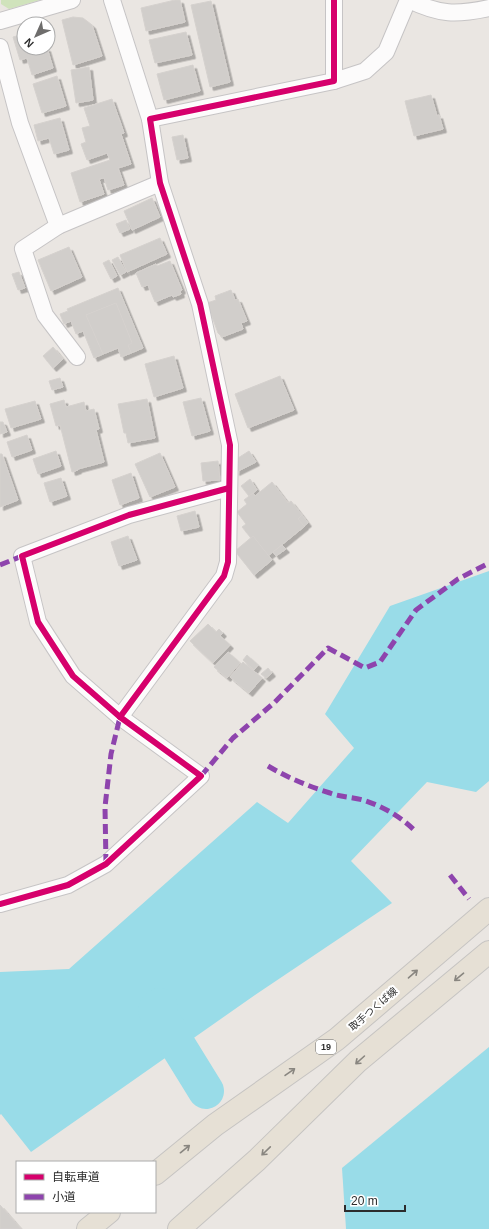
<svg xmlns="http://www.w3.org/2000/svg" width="489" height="1229" font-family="Helvetica,'Noto Sans JP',sans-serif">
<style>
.green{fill:#d0e3bc}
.water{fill:#99dce8}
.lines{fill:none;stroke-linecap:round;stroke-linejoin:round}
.river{stroke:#99dce8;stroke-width:36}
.building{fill:#d1cecb;stroke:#d5d1ce;filter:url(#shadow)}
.street-casing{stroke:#c6c4c5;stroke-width:18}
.primary-casing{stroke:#c6c4c2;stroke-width:24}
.street{stroke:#fcfbfb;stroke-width:16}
.primary{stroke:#e6e0d5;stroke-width:22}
.quiet{stroke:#8e44ad;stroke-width:5;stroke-dasharray:10 5;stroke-linecap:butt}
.cycleway-casing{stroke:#fff;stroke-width:8}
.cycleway{stroke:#d6006c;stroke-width:6}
.oneway{stroke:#898680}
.labels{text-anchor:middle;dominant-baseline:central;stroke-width:4;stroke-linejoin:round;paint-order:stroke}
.shield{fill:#fff;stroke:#6b6b6b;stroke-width:1}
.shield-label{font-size:9px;font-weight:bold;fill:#2c2c2c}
.street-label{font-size:10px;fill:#2c2c2c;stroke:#fff}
</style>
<defs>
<filter id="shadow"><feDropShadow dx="3.5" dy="3.5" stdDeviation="0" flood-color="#0004"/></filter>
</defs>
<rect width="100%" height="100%" fill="#eae6e2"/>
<path class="green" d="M 1,0 L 40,0 L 9,9 L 1,4 Z"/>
<g class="water">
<path d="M 489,571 L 489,781 L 476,792 L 427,782 L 351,861 L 392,903 L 255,995 L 31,1152 L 1,1114 L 0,1115 L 0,972 L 69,969 L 257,802 L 288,823 L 354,748 L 325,714 L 390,606 Z"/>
<path d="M 489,1047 L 489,1229 L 346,1229 L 342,1168 Z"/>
</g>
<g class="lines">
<path class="river" d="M 160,1006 L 156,1010 L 206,1091"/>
</g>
<g class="building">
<path d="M 175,0 L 180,0 L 185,22 L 146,31 L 141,8 Z"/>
<path d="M 211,1 L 230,82 L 210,87 L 191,5 Z"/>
<path d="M 73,17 L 83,18 L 92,25 L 102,56 L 73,65 L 62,20 Z"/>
<path d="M 186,32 L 192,55 L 155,63 L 149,40 Z"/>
<path d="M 24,34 L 24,48 L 47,48 L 53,68 L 32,75 L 27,58 L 20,60 L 13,37 Z"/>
<path d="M 193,65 L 200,91 L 164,100 L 157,74 Z"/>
<path d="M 89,67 L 93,100 L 76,103 L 71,70 Z"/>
<path d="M 57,76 L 66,106 L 42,113 L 33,84 Z"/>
<path d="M 431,95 L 437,116 L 439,115 L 443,129 L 414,136 L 405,101 Z"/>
<path d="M 112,99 L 124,133 L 121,134 L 131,164 L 118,168 L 124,185 L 108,190 L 104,178 L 99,179 L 104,194 L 80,202 L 71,173 L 110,160 L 107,153 L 87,160 L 81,144 L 86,142 L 82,128 L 90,126 L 84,108 Z"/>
<path d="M 60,118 L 69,150 L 54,154 L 49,138 L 38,141 L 34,125 Z"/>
<path d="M 183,135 L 188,158 L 177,160 L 172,137 Z"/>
<path d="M 152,198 L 160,217 L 132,230 L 124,211 Z"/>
<path d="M 126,220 L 130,229 L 120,233 L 116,224 Z"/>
<path d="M 160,238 L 167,254 L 127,272 L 120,255 Z"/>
<path d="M 69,247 L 82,277 L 51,291 L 38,260 Z"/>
<path d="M 118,257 L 126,272 L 120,275 L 112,260 Z"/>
<path d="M 109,260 L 117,276 L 111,279 L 103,263 Z"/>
<path d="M 170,261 L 182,290 L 180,291 L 181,294 L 173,297 L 172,295 L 155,302 L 148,285 L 142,287 L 136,273 L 156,264 L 157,266 Z"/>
<path d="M 19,272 L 25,288 L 18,290 L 12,274 Z"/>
<path d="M 118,288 L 143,348 L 131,353 L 128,345 L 132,343 L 116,303 L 86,315 L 103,354 L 94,358 L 83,331 L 76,334 L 71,321 L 64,324 L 60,314 L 68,311 L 67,309 Z"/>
<path d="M 231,290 L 235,300 L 238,299 L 247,321 L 241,323 L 243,329 L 222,337 L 218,333 L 207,303 L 216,300 L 215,296 Z"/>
<path d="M 116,303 L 132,343 L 128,345 L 131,353 L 121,357 L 118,348 L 103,354 L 86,315 Z"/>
<path d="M 53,347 L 63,359 L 53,368 L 43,356 Z"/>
<path d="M 174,356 L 183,388 L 154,397 L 145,364 Z"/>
<path d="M 280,376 L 294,410 L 248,428 L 235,394 Z"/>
<path d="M 60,378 L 63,387 L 52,390 L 49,381 Z"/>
<path d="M 201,398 L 210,431 L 192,436 L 183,402 Z"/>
<path d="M 147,399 L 155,438 L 128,443 L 126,433 L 124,433 L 118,404 Z"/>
<path d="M 64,400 L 66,407 L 84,402 L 86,411 L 94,409 L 99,429 L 96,430 L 104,462 L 78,469 L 78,470 L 72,472 L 60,425 L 56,426 L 50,404 Z"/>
<path d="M 35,401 L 41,419 L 11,428 L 5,409 Z"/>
<path d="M 0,422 L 3,422 L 7,432 L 0,434 Z"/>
<path d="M 27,435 L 32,450 L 12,457 L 7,442 Z"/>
<path d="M 56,451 L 61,466 L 38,474 L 33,459 Z"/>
<path d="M 249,451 L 256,462 L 236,472 L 237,461 L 239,459 L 238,458 Z"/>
<path d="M 160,453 L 175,487 L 150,497 L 135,464 Z"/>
<path d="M 0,454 L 2,454 L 18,500 L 0,507 Z"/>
<path d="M 218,461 L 220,480 L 203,481 L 201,463 Z"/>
<path d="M 131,473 L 139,498 L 120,505 L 112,480 Z"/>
<path d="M 61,478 L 67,496 L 50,502 L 44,483 Z"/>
<path d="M 250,479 L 257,490 L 249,496 L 241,486 Z"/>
<path d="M 272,482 L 288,503 L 291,501 L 302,515 L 298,519 L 305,526 L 268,556 L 253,536 L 251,538 L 242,527 L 246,524 L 237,512 L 247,504 L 244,500 L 253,493 L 255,496 Z"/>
<path d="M 195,511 L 199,527 L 181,531 L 177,516 Z"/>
<path d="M 302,515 L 308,523 L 304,526 L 298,519 Z"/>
<path d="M 128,536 L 137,560 L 119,566 L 111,542 Z"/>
<path d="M 253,536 L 272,560 L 254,575 L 235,551 Z"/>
<path d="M 282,545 L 286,549 L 276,556 L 273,552 Z"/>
<path d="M 208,624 L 216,632 L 219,629 L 223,633 L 220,636 L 230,645 L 213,663 L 190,641 Z"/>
<path d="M 228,652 L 240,663 L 227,678 L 214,667 Z"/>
<path d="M 247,655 L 258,665 L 254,670 L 243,660 Z"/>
<path d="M 243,662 L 262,678 L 249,693 L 230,677 Z"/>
<path d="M 268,668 L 272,673 L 266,678 L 261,674 Z"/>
<path d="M 0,1205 L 21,1229 L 0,1229 Z"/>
</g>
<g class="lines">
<g class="street-casing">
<g id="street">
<path d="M 112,0 L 150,119"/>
<path d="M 409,0 C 440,15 456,15 489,8"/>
<path d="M 0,21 L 72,0"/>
<path d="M 0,47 L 20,123 L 58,226"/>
<path d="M 334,81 L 365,71 L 386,52 L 408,0"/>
<path d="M 77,357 L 45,315 L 23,249 L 58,226 L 160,183"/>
<path d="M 120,717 L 224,576 L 228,562 L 230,445 L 200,304 L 160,183 L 150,119 L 334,81 L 334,0"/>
<path d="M 0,904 L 68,885 L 106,864 L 201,776 L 120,717 L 73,676 L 38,622 L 22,556 L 129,515 L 229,488"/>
</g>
</g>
<g class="primary-casing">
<g id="primary">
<path d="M 155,1174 L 215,1125 L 337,1039 L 489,909"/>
<path d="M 88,1229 L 109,1212"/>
<path d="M 179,1229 L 257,1160 L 358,1061 L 489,952"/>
</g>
</g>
<use href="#street" class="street"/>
<use href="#primary" class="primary"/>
<g class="quiet">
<path d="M 0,565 L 22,556"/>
<path d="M 268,766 C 288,778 308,786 330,793 C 340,797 352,797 363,800 C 382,806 402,817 416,832"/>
<path d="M 201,776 L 233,738 L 275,702 L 328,648 L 365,668 L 380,662 L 416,610 L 458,579 L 489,563"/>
<path d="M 106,864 L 105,807 L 111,754 L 120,717"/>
<path d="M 450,875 L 469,899"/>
</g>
<g class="cycleway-casing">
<g id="cycleway">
<path d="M 120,717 L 224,576 L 228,562 L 230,445 L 200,304 L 160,183 L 150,119 L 334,81 L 334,0"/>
<path d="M 0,904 L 68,885 L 106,864 L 201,776 L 120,717 L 73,676 L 38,622 L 22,556 L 129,515 L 229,488"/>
</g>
</g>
<use href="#cycleway" class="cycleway"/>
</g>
<defs><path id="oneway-shaft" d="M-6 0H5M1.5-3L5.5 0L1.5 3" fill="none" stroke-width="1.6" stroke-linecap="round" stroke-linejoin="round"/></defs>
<g class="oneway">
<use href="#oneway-shaft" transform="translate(413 974) rotate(-41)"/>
<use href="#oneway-shaft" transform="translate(459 977) rotate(140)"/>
<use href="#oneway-shaft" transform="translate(360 1060) rotate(138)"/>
<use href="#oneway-shaft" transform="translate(290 1072) rotate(-35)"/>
<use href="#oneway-shaft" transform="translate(185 1149) rotate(-39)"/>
<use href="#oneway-shaft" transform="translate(266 1151) rotate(136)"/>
</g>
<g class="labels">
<rect class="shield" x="316" y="1040" width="20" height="14" rx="3"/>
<g class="shield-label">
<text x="326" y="1047">19</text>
</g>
<g class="street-label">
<text transform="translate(373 1009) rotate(-41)">取手つくば線</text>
</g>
</g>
<rect x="16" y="1161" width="140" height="52" fill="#ffffff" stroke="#ababab"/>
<rect x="24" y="1174" width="20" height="6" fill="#d6006c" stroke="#ababab"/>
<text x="52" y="1181" font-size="12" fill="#2c2c2c">自転車道</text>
<rect x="24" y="1194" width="20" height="6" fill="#8e44ad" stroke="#ababab"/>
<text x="52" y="1201" font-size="12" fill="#2c2c2c">小道</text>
<g transform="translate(36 36) rotate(225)"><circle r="19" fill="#ffffff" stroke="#ababab"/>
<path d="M0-3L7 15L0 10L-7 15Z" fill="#6e6d6c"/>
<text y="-6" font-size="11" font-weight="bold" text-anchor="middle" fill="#2c2c2c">N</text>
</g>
<path d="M345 1205v6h60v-6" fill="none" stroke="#2c2c2c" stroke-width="2"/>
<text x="351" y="1205" font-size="12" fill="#2c2c2c" stroke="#ffffff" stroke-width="3" paint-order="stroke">20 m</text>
</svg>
